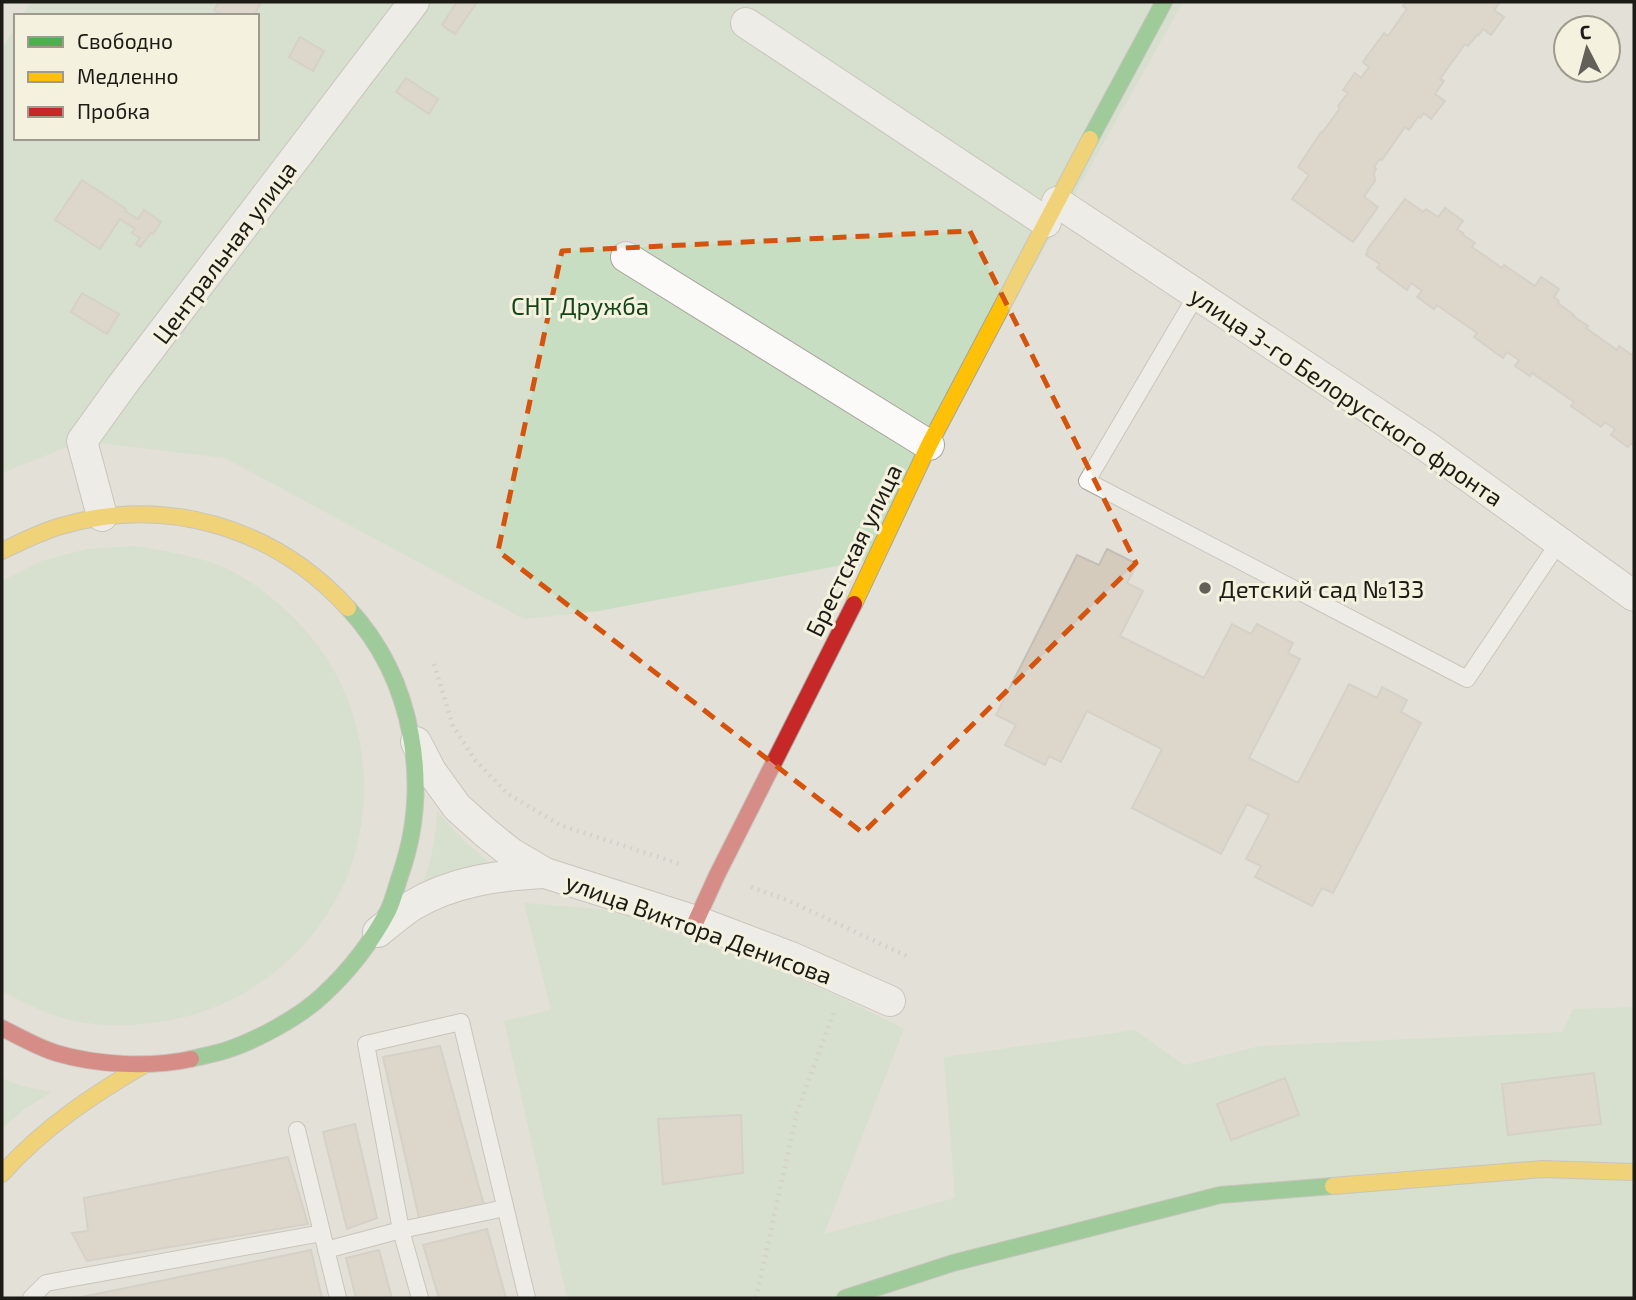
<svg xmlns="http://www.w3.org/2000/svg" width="1636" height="1300" font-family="'Exo 2',sans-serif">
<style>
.green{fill:#c8dec3}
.building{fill:#d5cbbd;stroke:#c3bfb8;stroke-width:2}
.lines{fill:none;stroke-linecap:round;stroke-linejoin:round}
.lane-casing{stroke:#a6a49c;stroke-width:18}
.street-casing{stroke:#a6a49c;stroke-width:32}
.fast-casing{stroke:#a6a49c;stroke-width:18}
.slow-casing{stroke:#a6a49c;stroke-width:18}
.jam-casing{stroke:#a6a49c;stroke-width:18}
.path{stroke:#c1c0bc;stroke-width:4.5;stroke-dasharray:2 5;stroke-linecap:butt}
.lane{stroke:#fbfaf9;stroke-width:16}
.street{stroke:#fbfaf9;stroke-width:30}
.fast{stroke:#4caf50;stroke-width:16}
.slow{stroke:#ffc107;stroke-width:16}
.jam{stroke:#c62828;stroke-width:16}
.marked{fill:none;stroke:#d4530d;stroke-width:5;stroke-dasharray:14 9;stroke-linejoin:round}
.poi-dot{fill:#626059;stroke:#f5f1df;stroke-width:2.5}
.labels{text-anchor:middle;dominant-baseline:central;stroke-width:6;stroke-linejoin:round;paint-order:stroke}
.street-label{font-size:24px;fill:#1c1b15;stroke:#f5f1df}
.park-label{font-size:24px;fill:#124517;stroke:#f5f1df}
.poi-label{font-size:24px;fill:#1c1b15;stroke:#f5f1df;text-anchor:start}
</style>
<rect width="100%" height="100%" fill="#e3e0d7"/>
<g class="green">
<path d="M 31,2 L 1183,2 L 869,560 L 599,611 L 524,619 L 225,458 L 82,441 L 2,473 L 2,49 L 16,26 L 16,138 L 257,138 L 257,16 L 22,16 Z"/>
<path d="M 135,546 C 165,551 194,555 223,567 C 244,576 263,590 280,605 C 359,673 384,778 348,875 C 345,883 340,891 336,899 C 287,990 187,1036 86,1023 C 56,1019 28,1005 2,991 L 2,581 L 41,561 L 87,549 Z"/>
<path d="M 437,811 L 462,839 L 491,864 C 466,866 445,874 422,885 C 432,860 436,837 437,811 Z"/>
<path d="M 524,903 L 610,910 L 788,974 L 852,1003 L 904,1029 L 824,1234 L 955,1198 L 944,1057 L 1135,1030 L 1184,1065 L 1260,1046 L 1562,1032 L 1573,1009 L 1634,1007 L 1634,1298 L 567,1298 L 504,1021 L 551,1010 Z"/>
<path d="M 2,1078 L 22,1086 L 52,1092 L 23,1110 L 2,1129 Z"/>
</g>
<g class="building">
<path d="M 219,2 L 261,2 L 254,16 L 225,16 L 214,10 Z"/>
<path d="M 457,2 L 477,2 L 455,34 L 442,25 Z"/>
<path d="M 1406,2 L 1500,2 L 1494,10 L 1504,17 L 1491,35 L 1483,29 L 1479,35 L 1478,34 L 1468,46 L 1465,44 L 1440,79 L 1444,81 L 1435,94 L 1445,101 L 1431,119 L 1424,113 L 1420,118 L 1418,117 L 1409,130 L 1405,127 L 1382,160 L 1380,159 L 1374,167 L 1376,169 L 1374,173 L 1375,181 L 1364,197 L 1378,207 L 1353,242 L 1292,199 L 1309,175 L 1298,167 L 1321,132 L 1322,133 L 1340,108 L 1338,106 L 1348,93 L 1343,90 L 1355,73 L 1361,78 L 1369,67 L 1363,62 L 1384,33 L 1388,36 L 1407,9 L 1403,6 Z"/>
<path d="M 300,37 L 324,51 L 313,71 L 289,57 Z"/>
<path d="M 406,78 L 438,99 L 429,114 L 396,92 Z"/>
<path d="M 82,180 L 126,209 L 125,211 L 138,219 L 144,210 L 161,222 L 153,234 L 151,233 L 140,247 L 136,244 L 140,238 L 132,233 L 135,229 L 120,219 L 100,249 L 55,220 Z"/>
<path d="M 1405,199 L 1423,212 L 1426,209 L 1438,217 L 1445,208 L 1463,221 L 1457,229 L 1463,233 L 1462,234 L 1475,243 L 1472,247 L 1502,268 L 1504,265 L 1535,286 L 1541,277 L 1559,289 L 1554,297 L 1559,301 L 1558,303 L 1574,315 L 1573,316 L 1588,326 L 1586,328 L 1617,350 L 1619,346 L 1632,355 L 1634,352 L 1634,446 L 1631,443 L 1628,447 L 1611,435 L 1615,429 L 1605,422 L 1601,427 L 1571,406 L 1574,402 L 1532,373 L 1530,376 L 1515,366 L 1519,360 L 1507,352 L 1503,358 L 1474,337 L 1477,333 L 1437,305 L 1434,309 L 1417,297 L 1422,291 L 1411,283 L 1407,290 L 1377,268 L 1380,264 L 1366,255 L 1368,251 L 1367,250 Z"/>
<path d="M 82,293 L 119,314 L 107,334 L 71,312 Z"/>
<path d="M 1107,549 L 1137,564 L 1127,583 L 1143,591 L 1120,636 L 1204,678 L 1232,624 L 1251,634 L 1257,624 L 1293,643 L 1288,653 L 1300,659 L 1249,758 L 1298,783 L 1349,684 L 1377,698 L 1382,687 L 1407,700 L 1401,712 L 1421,723 L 1333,893 L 1322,888 L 1312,906 L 1255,877 L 1261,866 L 1246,859 L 1269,815 L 1247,804 L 1221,854 L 1132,808 L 1162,749 L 1087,711 L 1061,762 L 1049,756 L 1045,765 L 1005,745 L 1016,725 L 996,715 L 1077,555 L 1099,565 Z"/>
<path d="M 440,1046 L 484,1205 L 419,1218 L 383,1057 Z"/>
<path d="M 1594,1073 L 1601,1124 L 1508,1135 L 1502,1084 Z"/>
<path d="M 1285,1078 L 1299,1115 L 1231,1140 L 1217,1104 Z"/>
<path d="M 741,1115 L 743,1173 L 663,1184 L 658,1119 Z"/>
<path d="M 355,1124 L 377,1218 L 347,1229 L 323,1132 Z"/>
<path d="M 288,1157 L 308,1224 L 87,1261 L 72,1233 L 88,1231 L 84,1198 Z"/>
<path d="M 487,1229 L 506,1298 L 439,1298 L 423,1245 Z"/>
<path d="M 311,1250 L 322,1298 L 77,1298 Z"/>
<path d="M 379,1250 L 392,1298 L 356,1298 L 346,1258 Z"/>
</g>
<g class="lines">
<g class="lane-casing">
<g id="lane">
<path d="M 1197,294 L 1087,481 L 1467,679 L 1559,542"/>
<path d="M 297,1130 L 338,1298"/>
<path d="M 326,1250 L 401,1230 L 366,1044 L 461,1022 L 527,1298"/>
<path d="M 31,1298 L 46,1283 L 322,1233"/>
<path d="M 420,1298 L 401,1230 L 505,1208"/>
</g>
</g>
<g class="street-casing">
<g id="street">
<path d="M 746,23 L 1046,222"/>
<path d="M 1057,202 L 1426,446 L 1634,596"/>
<path d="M 626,257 L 929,445"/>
<path d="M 102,516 L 82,441 L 123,384 L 414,2"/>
<path d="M 416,742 L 431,771 L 457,807 L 486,833 L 511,853 L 545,873 L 696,921 L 791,957 L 890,1001"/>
<path d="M 378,932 C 389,923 401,913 413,905 C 454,881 499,875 545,873"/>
</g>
</g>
<g class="fast-casing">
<g id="fast">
<path d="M 1090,139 L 1164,2"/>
<path d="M 191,1059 C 202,1056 215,1054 227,1050 C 257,1040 300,1017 323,995 C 349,971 371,943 388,911 C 393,901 396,888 400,876 C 432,786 414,679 348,608"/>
<path d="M 845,1298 L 953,1263 L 1220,1195 L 1333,1186"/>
</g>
</g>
<g class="slow-casing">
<g id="slow">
<path d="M 2,551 C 21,542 40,532 61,526 C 166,495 274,527 348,608"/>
<path d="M 854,604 L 929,445 L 1090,139"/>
<path d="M 2,1174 C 43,1128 91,1096 144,1065"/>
<path d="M 1333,1186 L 1543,1169 L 1634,1172"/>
</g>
</g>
<g class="jam-casing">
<g id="jam">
<path d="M 696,921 L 717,875 L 854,604"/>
<path d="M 2,1028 C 20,1037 37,1047 56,1053 C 96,1065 150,1068 191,1059"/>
</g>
</g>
<g class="path">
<path d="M 434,664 L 453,726 L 475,760 L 508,794 L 560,825 L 683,865"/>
<path d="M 751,887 L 787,900 L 911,958"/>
<path d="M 756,1298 L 797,1112 L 835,1009"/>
</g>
<use href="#lane" class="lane"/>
<use href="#street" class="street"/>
<use href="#fast" class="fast"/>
<use href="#slow" class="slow"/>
<use href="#jam" class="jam"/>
</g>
<path d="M0 0H1636V1300H0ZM 970,231 L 1136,563 L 863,833 L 498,551 L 562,251 Z" fill="#e3e0d7" fill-opacity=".55" fill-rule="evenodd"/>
<path class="marked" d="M 970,231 L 1136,563 L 863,833 L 498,551 L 562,251 Z"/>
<circle class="poi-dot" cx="1205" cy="588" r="7"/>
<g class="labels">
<g class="street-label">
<text transform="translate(224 252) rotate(-53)">Центральная улица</text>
<text transform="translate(1347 396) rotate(34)">улица 3-го Белорусского фронта</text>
<text transform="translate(853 550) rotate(-64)">Брестская улица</text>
<text transform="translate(699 928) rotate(20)">улица Виктора Денисова</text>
</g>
<g class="park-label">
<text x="580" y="305">СНТ Дружба</text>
</g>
<g class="poi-label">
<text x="1219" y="588">Детский сад №133</text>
</g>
</g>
<rect width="1636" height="1300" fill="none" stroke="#1c1b15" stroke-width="7"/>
<rect x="14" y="14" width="245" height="126" fill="#f5f1df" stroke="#9e9b8e" stroke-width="2"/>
<rect x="28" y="37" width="35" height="10" fill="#4caf50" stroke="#9e9b8e" stroke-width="2"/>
<text x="77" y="49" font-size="21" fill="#1c1b15">Свободно</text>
<rect x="28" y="72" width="35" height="10" fill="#ffc107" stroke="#9e9b8e" stroke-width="2"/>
<text x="77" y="84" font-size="21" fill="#1c1b15">Медленно</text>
<rect x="28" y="107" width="35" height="10" fill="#c62828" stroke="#9e9b8e" stroke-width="2"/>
<text x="77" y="119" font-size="21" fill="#1c1b15">Пробка</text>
<g transform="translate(1587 49) rotate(354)"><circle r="33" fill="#f5f1df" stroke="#9e9b8e" stroke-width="2"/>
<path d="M0-5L12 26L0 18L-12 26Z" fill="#626059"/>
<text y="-10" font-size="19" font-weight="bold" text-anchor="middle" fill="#1c1b15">С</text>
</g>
</svg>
